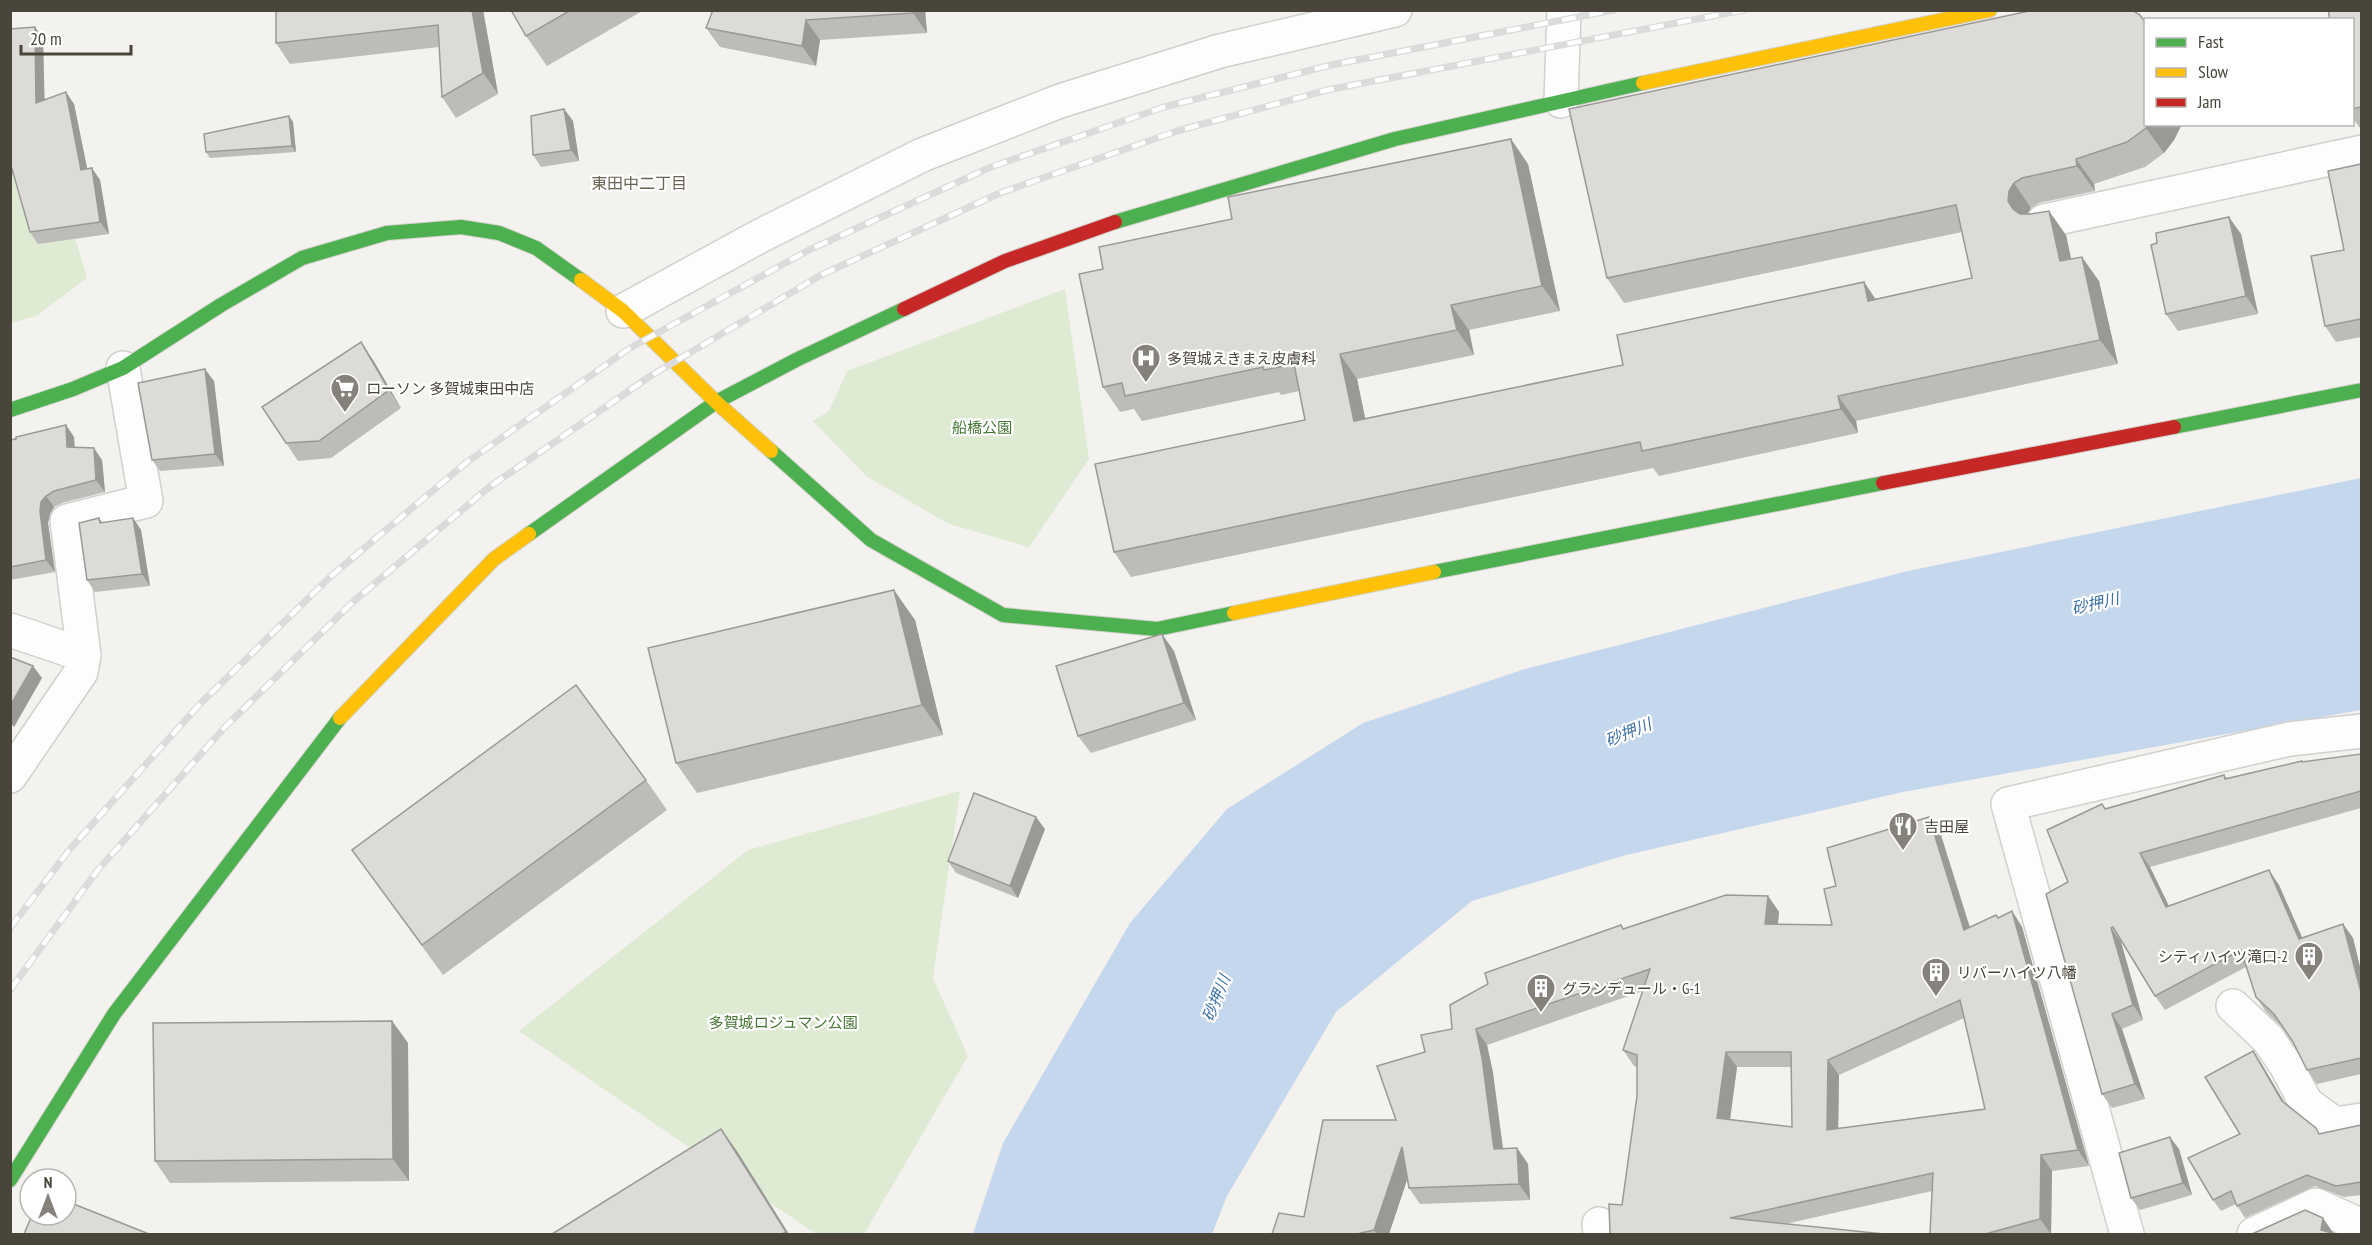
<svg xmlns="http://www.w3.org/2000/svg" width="2372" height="1245" font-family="'PT Sans Narrow','Noto Sans JP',sans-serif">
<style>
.green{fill:#deead2}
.water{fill:#c5d7ec}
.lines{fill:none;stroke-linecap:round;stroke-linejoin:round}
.street-casing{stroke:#d1d0cc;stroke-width:36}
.fast-casing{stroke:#d2d1c8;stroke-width:16}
.slow-casing{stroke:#d2d1c8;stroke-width:16}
.jam-casing{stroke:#d2d1c8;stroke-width:16}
.street{stroke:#fdfdfd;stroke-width:33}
.fast{stroke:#4caf50;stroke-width:14}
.slow{stroke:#ffc107;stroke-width:14}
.jam{stroke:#c62828;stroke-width:14}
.rail-casing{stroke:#dbdbdb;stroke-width:7}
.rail{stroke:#fff;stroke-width:4.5;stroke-dasharray:14;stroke-linecap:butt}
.wall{fill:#bdbcb9;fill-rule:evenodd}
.shaded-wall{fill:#9a9996}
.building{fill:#dcdbd7;stroke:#9a9996;stroke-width:1.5;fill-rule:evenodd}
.labels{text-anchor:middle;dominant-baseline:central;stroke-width:4.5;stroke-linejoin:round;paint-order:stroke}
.poi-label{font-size:15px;fill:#49453b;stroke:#fff;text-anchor:start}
.park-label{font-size:15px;fill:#457533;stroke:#fff}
.neighbourhood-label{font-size:16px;fill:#6a6353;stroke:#fff}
.water-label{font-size:16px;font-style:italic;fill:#3e71aa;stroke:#fff}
</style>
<rect width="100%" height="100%" fill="#f3f2ef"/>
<g class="green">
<path d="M 10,20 L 87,278 L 36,316 L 11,323 Z"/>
<path d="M 1065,289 L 1089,459 L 1029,547 L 949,524 L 866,476 L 813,421 L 829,411 L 847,371 Z"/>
<path d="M 960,791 L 933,978 L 968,1056 L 864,1234 L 816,1234 L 519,1031 L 748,850 Z"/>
</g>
<path class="water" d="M 2361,478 L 2361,710 L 1903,792 L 1626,855 L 1472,901 L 1336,1012 L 1227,1196 L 1212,1234 L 973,1234 L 1003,1143 L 1130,923 L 1227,809 L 1363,723 L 1525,669 L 1908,571 Z"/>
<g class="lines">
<g class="street-casing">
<g id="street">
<path d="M 1561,101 L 1564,10"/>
<path d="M 2044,221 L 2362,152"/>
<path d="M 623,311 L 760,236 L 922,155 L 1060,101 L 1220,51 L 1395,10"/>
<path d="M 10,630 L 84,655"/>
<path d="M 10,776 L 81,672 L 84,655 L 67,521 L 146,501 L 123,368"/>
<path d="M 2233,1006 L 2268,1039 L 2287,1067 L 2306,1103 L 2335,1124 L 2362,1120"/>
<path d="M 1599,1224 L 1600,1234"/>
<path d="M 2127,1234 L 2008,804 L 2289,739 L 2362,731"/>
<path d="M 2254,1234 L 2316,1205 L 2362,1226"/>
</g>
</g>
<g class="fast-casing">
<g id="fast">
<path d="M 1115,222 L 1395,139 L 1643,83"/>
<path d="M 10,410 L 73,389 L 123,368 L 221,305 L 302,258 L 387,233 L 461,227 L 499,233 L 536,248 L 581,280"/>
<path d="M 2174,427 L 2362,390"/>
<path d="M 771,451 L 871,540 L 1003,615 L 1157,629 L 1234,613"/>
<path d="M 529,534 L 716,402 L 798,359 L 904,309"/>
<path d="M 1434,572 L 1883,483"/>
<path d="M 10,1180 L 114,1014 L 340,718"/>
</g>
</g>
<g class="slow-casing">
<g id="slow">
<path d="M 1643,83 L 1990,10"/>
<path d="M 581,280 L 623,311 L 716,402 L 771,451"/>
<path d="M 1234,613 L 1434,572"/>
<path d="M 340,718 L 494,559 L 529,534"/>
</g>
</g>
<g class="jam-casing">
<g id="jam">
<path d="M 904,309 L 1005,261 L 1115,222"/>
<path d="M 1883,483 L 2174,427"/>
</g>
</g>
<use href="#street" class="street"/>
<use href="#fast" class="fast"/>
<use href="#slow" class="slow"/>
<use href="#jam" class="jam"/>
<g class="rail-casing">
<g id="rail">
<path d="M 10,928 L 70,849 L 199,705 L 331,576 L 467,462 L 630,348 L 809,250 L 991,167 L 1164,107 L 1331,65 L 1614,10"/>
<path d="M 10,990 L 97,871 L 224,728 L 354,601 L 488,488 L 649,377 L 821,275 L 1000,193 L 1177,131 L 1327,90 L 1744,10"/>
</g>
</g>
<use href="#rail" class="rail"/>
</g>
<g class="wall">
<path d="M 483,10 L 498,94 L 456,118 L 442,97 L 439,47 L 290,64 L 276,43 Z"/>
<path d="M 511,10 L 644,10 L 547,66 L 526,36 Z"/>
<path d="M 713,10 L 925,10 L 927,33 L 820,40 L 816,66 L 720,47 L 706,28 Z"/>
<path d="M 1124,10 L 1145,10 L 1144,12 Z"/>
<path d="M 2361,10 L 2361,127 L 2360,128 L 2352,117 L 2352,20 Z"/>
<path d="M 35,27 L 43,39 L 44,100 L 74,104 L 87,169 L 100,180 L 109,234 L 38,244 L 30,232 L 14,175 L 10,175 L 10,29 Z"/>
<path d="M 564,109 L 573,121 L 579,161 L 541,167 L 533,155 Z"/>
<path d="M 289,116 L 293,122 L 296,152 L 210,158 L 206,152 Z"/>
<path d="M 2145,124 L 2182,124 L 2174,140 L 2164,153 L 2145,167 L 2094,184 L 2095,191 L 2039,203 L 2031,208 L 2027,214 L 2066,235 L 2071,259 L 2099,281 L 2118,364 L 1856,421 L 1858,433 L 1659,476 L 1653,468 L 1131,577 L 1114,552 L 1305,420 L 1299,391 L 1281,395 L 1279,392 L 1142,421 L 1134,409 L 1120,412 L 1103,387 L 1103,269 L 1528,164 L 1560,311 L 1469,330 L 1474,355 L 1357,379 L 1365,419 L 1623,365 L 1864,282 L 1875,299 L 1972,278 L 1962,232 L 1624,303 L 1607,278 Z"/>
<path d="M 2361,164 L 2361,337 L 2336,342 L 2325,326 L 2344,250 Z"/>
<path d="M 2241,234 L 2258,314 L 2178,331 L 2166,314 Z"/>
<path d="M 373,360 L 401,408 L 331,458 L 298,461 L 286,443 Z"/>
<path d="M 214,381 L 224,466 L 160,471 L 152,460 Z"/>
<path d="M 66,425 L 74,437 L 75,447 L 102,460 L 105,492 L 62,503 L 54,507 L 50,514 L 48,523 L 55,572 L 10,580 L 10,440 Z"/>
<path d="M 99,518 L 103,523 L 133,518 L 141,530 L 150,586 L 95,592 L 87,580 Z"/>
<path d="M 915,620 L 943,735 L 697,793 L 676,763 Z"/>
<path d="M 1174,651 L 1196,720 L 1091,753 L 1078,736 Z"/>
<path d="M 2361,754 L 2361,808 L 2150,867 L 2169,906 L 2279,885 L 2302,938 L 2343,924 L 2353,938 L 2361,971 L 2361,1074 L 2317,1084 L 2307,1070 L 2293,1042 L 2283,1028 L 2266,1012 L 2256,997 L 2246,967 L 2165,1010 L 2155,996 L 2122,942 L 2121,942 L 2143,1020 L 2122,1029 L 2145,1099 L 2112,1108 L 2102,1094 L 2068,882 L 2106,809 L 2224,775 L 2227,778 L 2302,761 L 2303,762 Z"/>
<path d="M 646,780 L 667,810 L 443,975 L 352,850 Z"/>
<path d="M 1929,817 L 1940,832 L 1970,927 L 1998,918 L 2012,911 L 2022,927 L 2089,1166 L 2052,1171 L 2051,1234 L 1930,1234 L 1932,1191 L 1785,1224 L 1610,1234 L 1622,1205 L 1637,1096 L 1637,1067 L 1634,1066 L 1623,1050 L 1643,991 L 1487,1045 L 1493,1073 L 1503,1149 L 1517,1148 L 1528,1164 L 1530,1200 L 1420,1204 L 1409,1188 L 1407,1180 L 1389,1234 L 1272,1234 L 1304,1217 L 1396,1120 L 1425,1052 L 1452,1029 L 1624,929 L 1768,896 L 1779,912 L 1778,925 L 1832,925 L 1836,886 ZM 1964,1018 L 1985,1109 L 1838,1128 L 1839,1075 ZM 1737,1067 L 1791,1067 L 1792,1127 L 1730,1120 Z"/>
<path d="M 1045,829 L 1018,898 L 956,873 L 948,861 Z"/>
<path d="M 392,1021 L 408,1043 L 409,1181 L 170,1183 L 155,1161 Z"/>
<path d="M 2261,1063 L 2284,1103 L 2316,1128 L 2320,1134 L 2361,1125 L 2361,1195 L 2344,1197 L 2315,1186 L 2245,1218 L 2236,1204 L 2221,1211 L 2213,1200 L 2240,1134 Z"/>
<path d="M 2179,1149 L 2192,1195 L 2140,1210 L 2131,1198 Z"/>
</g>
<g class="shaded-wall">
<path d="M 472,10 L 483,10 L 498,94 L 483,73 Z"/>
<path d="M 913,10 L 925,10 L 927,33 L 913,13 Z"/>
<path d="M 806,20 L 820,40 L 816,66 L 802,46 Z"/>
<path d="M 35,27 L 43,39 L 45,115 L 36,103 Z"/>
<path d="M 66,92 L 74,104 L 90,182 L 81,170 Z"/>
<path d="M 564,109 L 573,121 L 579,161 L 571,150 Z"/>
<path d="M 289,116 L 293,122 L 296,152 L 292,146 Z"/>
<path d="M 2149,124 L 2182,124 L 2174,140 L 2164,153 L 2146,128 Z"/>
<path d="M 1511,139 L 1528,164 L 1560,311 L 1542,286 Z"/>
<path d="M 2076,159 L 2094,184 L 2095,191 L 2077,166 Z"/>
<path d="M 92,168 L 100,180 L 109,234 L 100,222 Z"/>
<path d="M 2014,183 L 2031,208 L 2026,216 L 2026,226 L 2013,209 L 2008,201 L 2009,191 Z"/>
<path d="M 2049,211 L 2066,235 L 2077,286 L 2060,261 Z"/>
<path d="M 2229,217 L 2241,234 L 2258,314 L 2246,296 Z"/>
<path d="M 2082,257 L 2099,281 L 2118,364 L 2100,340 Z"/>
<path d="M 1864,282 L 1881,307 L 1868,301 Z"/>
<path d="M 1451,305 L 1469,330 L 1474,355 L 1457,330 Z"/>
<path d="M 361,342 L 373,360 L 401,408 L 389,390 Z"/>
<path d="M 1340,354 L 1357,379 L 1371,446 L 1354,421 Z"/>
<path d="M 205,369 L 214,381 L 224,466 L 215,454 Z"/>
<path d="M 1838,396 L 1856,421 L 1858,433 L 1841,409 Z"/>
<path d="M 66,425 L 74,437 L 75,459 L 67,447 Z"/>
<path d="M 94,448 L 102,460 L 105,492 L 96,480 Z"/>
<path d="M 46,496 L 54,507 L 50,514 L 48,523 L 55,572 L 46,560 L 40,511 L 41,502 Z"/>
<path d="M 133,518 L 141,530 L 150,586 L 142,574 Z"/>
<path d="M 894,590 L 915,620 L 943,735 L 922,705 Z"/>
<path d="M 1162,634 L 1174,651 L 1196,720 L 1184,703 Z"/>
<path d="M 33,666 L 42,678 L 14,727 L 10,722 L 10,706 Z"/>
<path d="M 1036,817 L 1045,829 L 1018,898 L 1010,886 Z"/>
<path d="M 1929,817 L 1940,832 L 1975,945 L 1964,930 Z"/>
<path d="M 2140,853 L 2150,867 L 2176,921 L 2166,907 Z"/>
<path d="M 2269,870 L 2279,885 L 2309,953 L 2299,939 Z"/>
<path d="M 1768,896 L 1779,912 L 1776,940 L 1765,924 Z"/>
<path d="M 2012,911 L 2022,927 L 2089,1166 L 2078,1150 Z"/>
<path d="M 2343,924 L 2353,938 L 2361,971 L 2361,993 Z"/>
<path d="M 2111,928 L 2121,942 L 2143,1020 L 2133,1005 Z"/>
<path d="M 2112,1014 L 2122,1029 L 2145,1099 L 2135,1084 Z"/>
<path d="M 392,1021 L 408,1043 L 409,1181 L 393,1159 Z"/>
<path d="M 1476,1029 L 1487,1045 L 1493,1073 L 1505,1165 L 1494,1149 Z"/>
<path d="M 2253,1051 L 2261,1063 L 2290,1112 L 2282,1101 Z"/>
<path d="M 1726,1052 L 1737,1067 L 1728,1134 L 1717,1118 Z"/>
<path d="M 1828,1060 L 1839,1075 L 1838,1145 L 1827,1130 Z"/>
<path d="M 721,1129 L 737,1151 L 789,1234 L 787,1234 L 786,1232 Z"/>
<path d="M 2170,1137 L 2179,1149 L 2192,1195 L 2183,1183 Z"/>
<path d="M 1402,1147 L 1413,1162 L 1389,1234 L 1377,1234 L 1374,1230 Z"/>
<path d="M 1517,1148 L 1528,1164 L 1530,1200 L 1519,1184 Z"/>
<path d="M 2041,1155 L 2052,1171 L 2051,1234 L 2040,1219 Z"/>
<path d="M 2323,1218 L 2334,1234 L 2321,1230 Z"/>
</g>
<g class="building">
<path d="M 276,10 L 472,10 L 483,73 L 442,97 L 438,25 L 276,43 Z"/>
<path d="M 511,10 L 571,10 L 526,36 Z"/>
<path d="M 713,10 L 913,10 L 913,13 L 806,20 L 802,46 L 706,28 Z"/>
<path d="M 2034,10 L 2132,10 L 2140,15 L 2145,22 L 2145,124 L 2149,124 L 2146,128 L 2127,142 L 2076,159 L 2077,166 L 2022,178 L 2014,183 L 2009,191 L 2008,201 L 2013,209 L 2020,214 L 2031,214 L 2049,211 L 2060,261 L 2082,257 L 2100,340 L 1838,396 L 1841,409 L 1642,451 L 1640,442 L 1114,552 L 1095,464 L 1305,420 L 1294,364 L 1264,370 L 1263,367 L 1125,396 L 1122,383 L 1103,387 L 1079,274 L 1103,269 L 1099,247 L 1232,219 L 1228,197 L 1511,139 L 1542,286 L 1451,305 L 1457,330 L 1340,354 L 1354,421 L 1623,365 L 1617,335 L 1864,282 L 1868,301 L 1972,278 L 1956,205 L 1607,278 L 1569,109 Z"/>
<path d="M 2328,10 L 2361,10 L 2361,107 L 2352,109 L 2352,20 L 2330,20 Z"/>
<path d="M 35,27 L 36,103 L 66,92 L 81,170 L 92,168 L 100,222 L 30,232 L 10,162 L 10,29 Z"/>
<path d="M 564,109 L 571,150 L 533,155 L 531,116 Z"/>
<path d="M 289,116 L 292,146 L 206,152 L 204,134 Z"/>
<path d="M 2361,164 L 2361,319 L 2325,326 L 2311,256 L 2344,250 L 2328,171 Z"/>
<path d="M 2229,217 L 2246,296 L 2166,314 L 2151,245 L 2157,243 L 2156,233 Z"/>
<path d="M 361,342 L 389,390 L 319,441 L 286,443 L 262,407 Z"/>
<path d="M 205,369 L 215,454 L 152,460 L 138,383 Z"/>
<path d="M 66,425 L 67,447 L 94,448 L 96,480 L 54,491 L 46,496 L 41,502 L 40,511 L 46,560 L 10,567 L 10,440 L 16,439 L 16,437 Z"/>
<path d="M 99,518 L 100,523 L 133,518 L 142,574 L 87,580 L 79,523 Z"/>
<path d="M 894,590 L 922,705 L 676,763 L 648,648 Z"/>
<path d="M 1162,634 L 1184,703 L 1078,736 L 1056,666 Z"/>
<path d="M 10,657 L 33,666 L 10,706 Z"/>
<path d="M 576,685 L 646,780 L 422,945 L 352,850 Z"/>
<path d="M 2361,754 L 2361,791 L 2140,853 L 2166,907 L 2269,870 L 2299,939 L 2343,924 L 2361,992 L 2361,1058 L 2307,1070 L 2293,1042 L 2274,1014 L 2256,997 L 2241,950 L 2155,996 L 2113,927 L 2111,928 L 2133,1005 L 2112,1014 L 2135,1084 L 2102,1094 L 2046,894 L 2068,882 L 2047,830 L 2102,804 L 2105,809 L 2224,775 L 2225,779 L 2302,761 L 2302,762 Z"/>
<path d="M 974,793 L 1036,817 L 1010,886 L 948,861 Z"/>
<path d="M 1929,817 L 1964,930 L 1996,915 L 1998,918 L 2012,911 L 2078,1150 L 2041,1155 L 2040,1219 L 1985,1234 L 1930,1234 L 1933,1173 L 1730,1218 L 1884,1234 L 1610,1234 L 1609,1204 L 1622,1205 L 1637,1096 L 1637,1055 L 1623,1050 L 1650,969 L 1476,1029 L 1482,1058 L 1494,1149 L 1517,1148 L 1519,1184 L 1409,1188 L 1402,1147 L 1374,1230 L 1360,1233 L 1360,1234 L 1272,1234 L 1279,1213 L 1304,1217 L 1323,1120 L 1396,1120 L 1377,1066 L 1425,1052 L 1421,1035 L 1452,1029 L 1450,1005 L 1488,984 L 1485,973 L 1621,925 L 1623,929 L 1726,895 L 1768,896 L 1765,924 L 1832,925 L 1824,889 L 1836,886 L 1827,848 ZM 1960,1000 L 1985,1109 L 1827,1130 L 1828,1060 ZM 1726,1052 L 1791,1052 L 1792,1127 L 1717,1118 Z"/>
<path d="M 392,1021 L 393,1159 L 155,1161 L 153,1023 Z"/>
<path d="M 2253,1051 L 2282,1101 L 2316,1128 L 2319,1134 L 2361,1125 L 2361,1182 L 2336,1186 L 2307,1175 L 2237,1206 L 2231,1191 L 2213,1200 L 2188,1158 L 2240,1134 L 2205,1077 Z"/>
<path d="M 721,1129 L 786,1232 L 782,1234 L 552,1234 Z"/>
<path d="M 2170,1137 L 2183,1183 L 2131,1198 L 2119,1153 Z"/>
<path d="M 66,1201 L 149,1234 L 24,1234 L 32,1215 L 66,1215 Z"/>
<path d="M 2305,1210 L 2323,1218 L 2321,1230 L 2335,1234 L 2252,1234 Z"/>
</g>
<defs>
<g id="hospital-pin" transform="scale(1.5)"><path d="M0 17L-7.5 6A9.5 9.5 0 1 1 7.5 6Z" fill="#84827a" stroke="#fff"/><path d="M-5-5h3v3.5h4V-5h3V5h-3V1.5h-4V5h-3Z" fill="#fff"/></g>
<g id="supermarket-pin" transform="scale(1.5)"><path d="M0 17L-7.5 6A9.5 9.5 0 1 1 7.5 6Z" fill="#84827a" stroke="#fff"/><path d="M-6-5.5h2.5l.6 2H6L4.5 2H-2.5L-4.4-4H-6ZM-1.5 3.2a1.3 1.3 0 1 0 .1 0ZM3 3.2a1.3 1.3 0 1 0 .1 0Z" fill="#fff"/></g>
<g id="restaurant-pin" transform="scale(1.5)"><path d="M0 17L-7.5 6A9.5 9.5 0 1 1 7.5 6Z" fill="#84827a" stroke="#fff"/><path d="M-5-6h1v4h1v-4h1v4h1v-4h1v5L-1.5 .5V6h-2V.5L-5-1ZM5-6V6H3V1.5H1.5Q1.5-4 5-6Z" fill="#fff"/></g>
<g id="building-pin" transform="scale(1.5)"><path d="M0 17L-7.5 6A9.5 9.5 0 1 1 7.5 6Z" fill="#84827a" stroke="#fff"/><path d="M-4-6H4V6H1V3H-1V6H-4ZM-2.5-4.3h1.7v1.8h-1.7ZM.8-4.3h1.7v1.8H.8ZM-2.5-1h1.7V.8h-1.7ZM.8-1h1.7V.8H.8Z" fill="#fff"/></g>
</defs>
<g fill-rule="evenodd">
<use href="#hospital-pin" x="1146" y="358"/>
<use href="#supermarket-pin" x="345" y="388"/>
<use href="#restaurant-pin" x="1903" y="826"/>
<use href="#building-pin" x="2309" y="956"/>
<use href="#building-pin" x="1936" y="972"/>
<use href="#building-pin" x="1541" y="988"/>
</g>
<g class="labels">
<g class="poi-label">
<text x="1167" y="358">多賀城えきまえ皮膚科</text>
<text x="366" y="388">ローソン 多賀城東田中店</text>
<text x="1924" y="826">吉田屋</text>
<text x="2288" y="956" text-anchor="end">シティハイツ滝口-2</text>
<text x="1957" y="972">リバーハイツ八幡</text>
<text x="1562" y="988">グランデュール・G-1</text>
</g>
<g class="park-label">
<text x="982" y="427">船橋公園</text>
<text x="783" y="1022">多賀城ロジュマン公園</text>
</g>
<g class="neighbourhood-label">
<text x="639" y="183">東田中二丁目</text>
</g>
<g class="water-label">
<text transform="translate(2095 603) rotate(-13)">砂押川</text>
<text transform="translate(1628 732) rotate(-22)">砂押川</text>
<text transform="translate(1216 998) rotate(-68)">砂押川</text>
</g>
</g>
<rect width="2372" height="1245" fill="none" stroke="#49453b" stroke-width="24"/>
<rect x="2144" y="18" width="210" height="108" fill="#ffffff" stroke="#b6b5b1" stroke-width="1.5"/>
<rect x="2156" y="38" width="30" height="9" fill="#4caf50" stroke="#b6b5b1" stroke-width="1.5"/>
<text x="2198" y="48" font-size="18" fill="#49453b">Fast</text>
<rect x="2156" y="68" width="30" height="9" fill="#ffc107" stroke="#b6b5b1" stroke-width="1.5"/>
<text x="2198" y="78" font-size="18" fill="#49453b">Slow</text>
<rect x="2156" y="98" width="30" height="9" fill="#c62828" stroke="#b6b5b1" stroke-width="1.5"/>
<text x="2198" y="108" font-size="18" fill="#49453b">Jam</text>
<g transform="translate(48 1197)"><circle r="28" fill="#ffffff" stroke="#b6b5b1" stroke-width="1.5"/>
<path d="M0-4.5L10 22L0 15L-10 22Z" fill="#84827a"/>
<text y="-9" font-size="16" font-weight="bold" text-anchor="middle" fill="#49453b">N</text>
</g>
<path d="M21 45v9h110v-9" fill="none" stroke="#49453b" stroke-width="3"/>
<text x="30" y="45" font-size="18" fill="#49453b" stroke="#ffffff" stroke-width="4.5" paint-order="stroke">20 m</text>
</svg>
